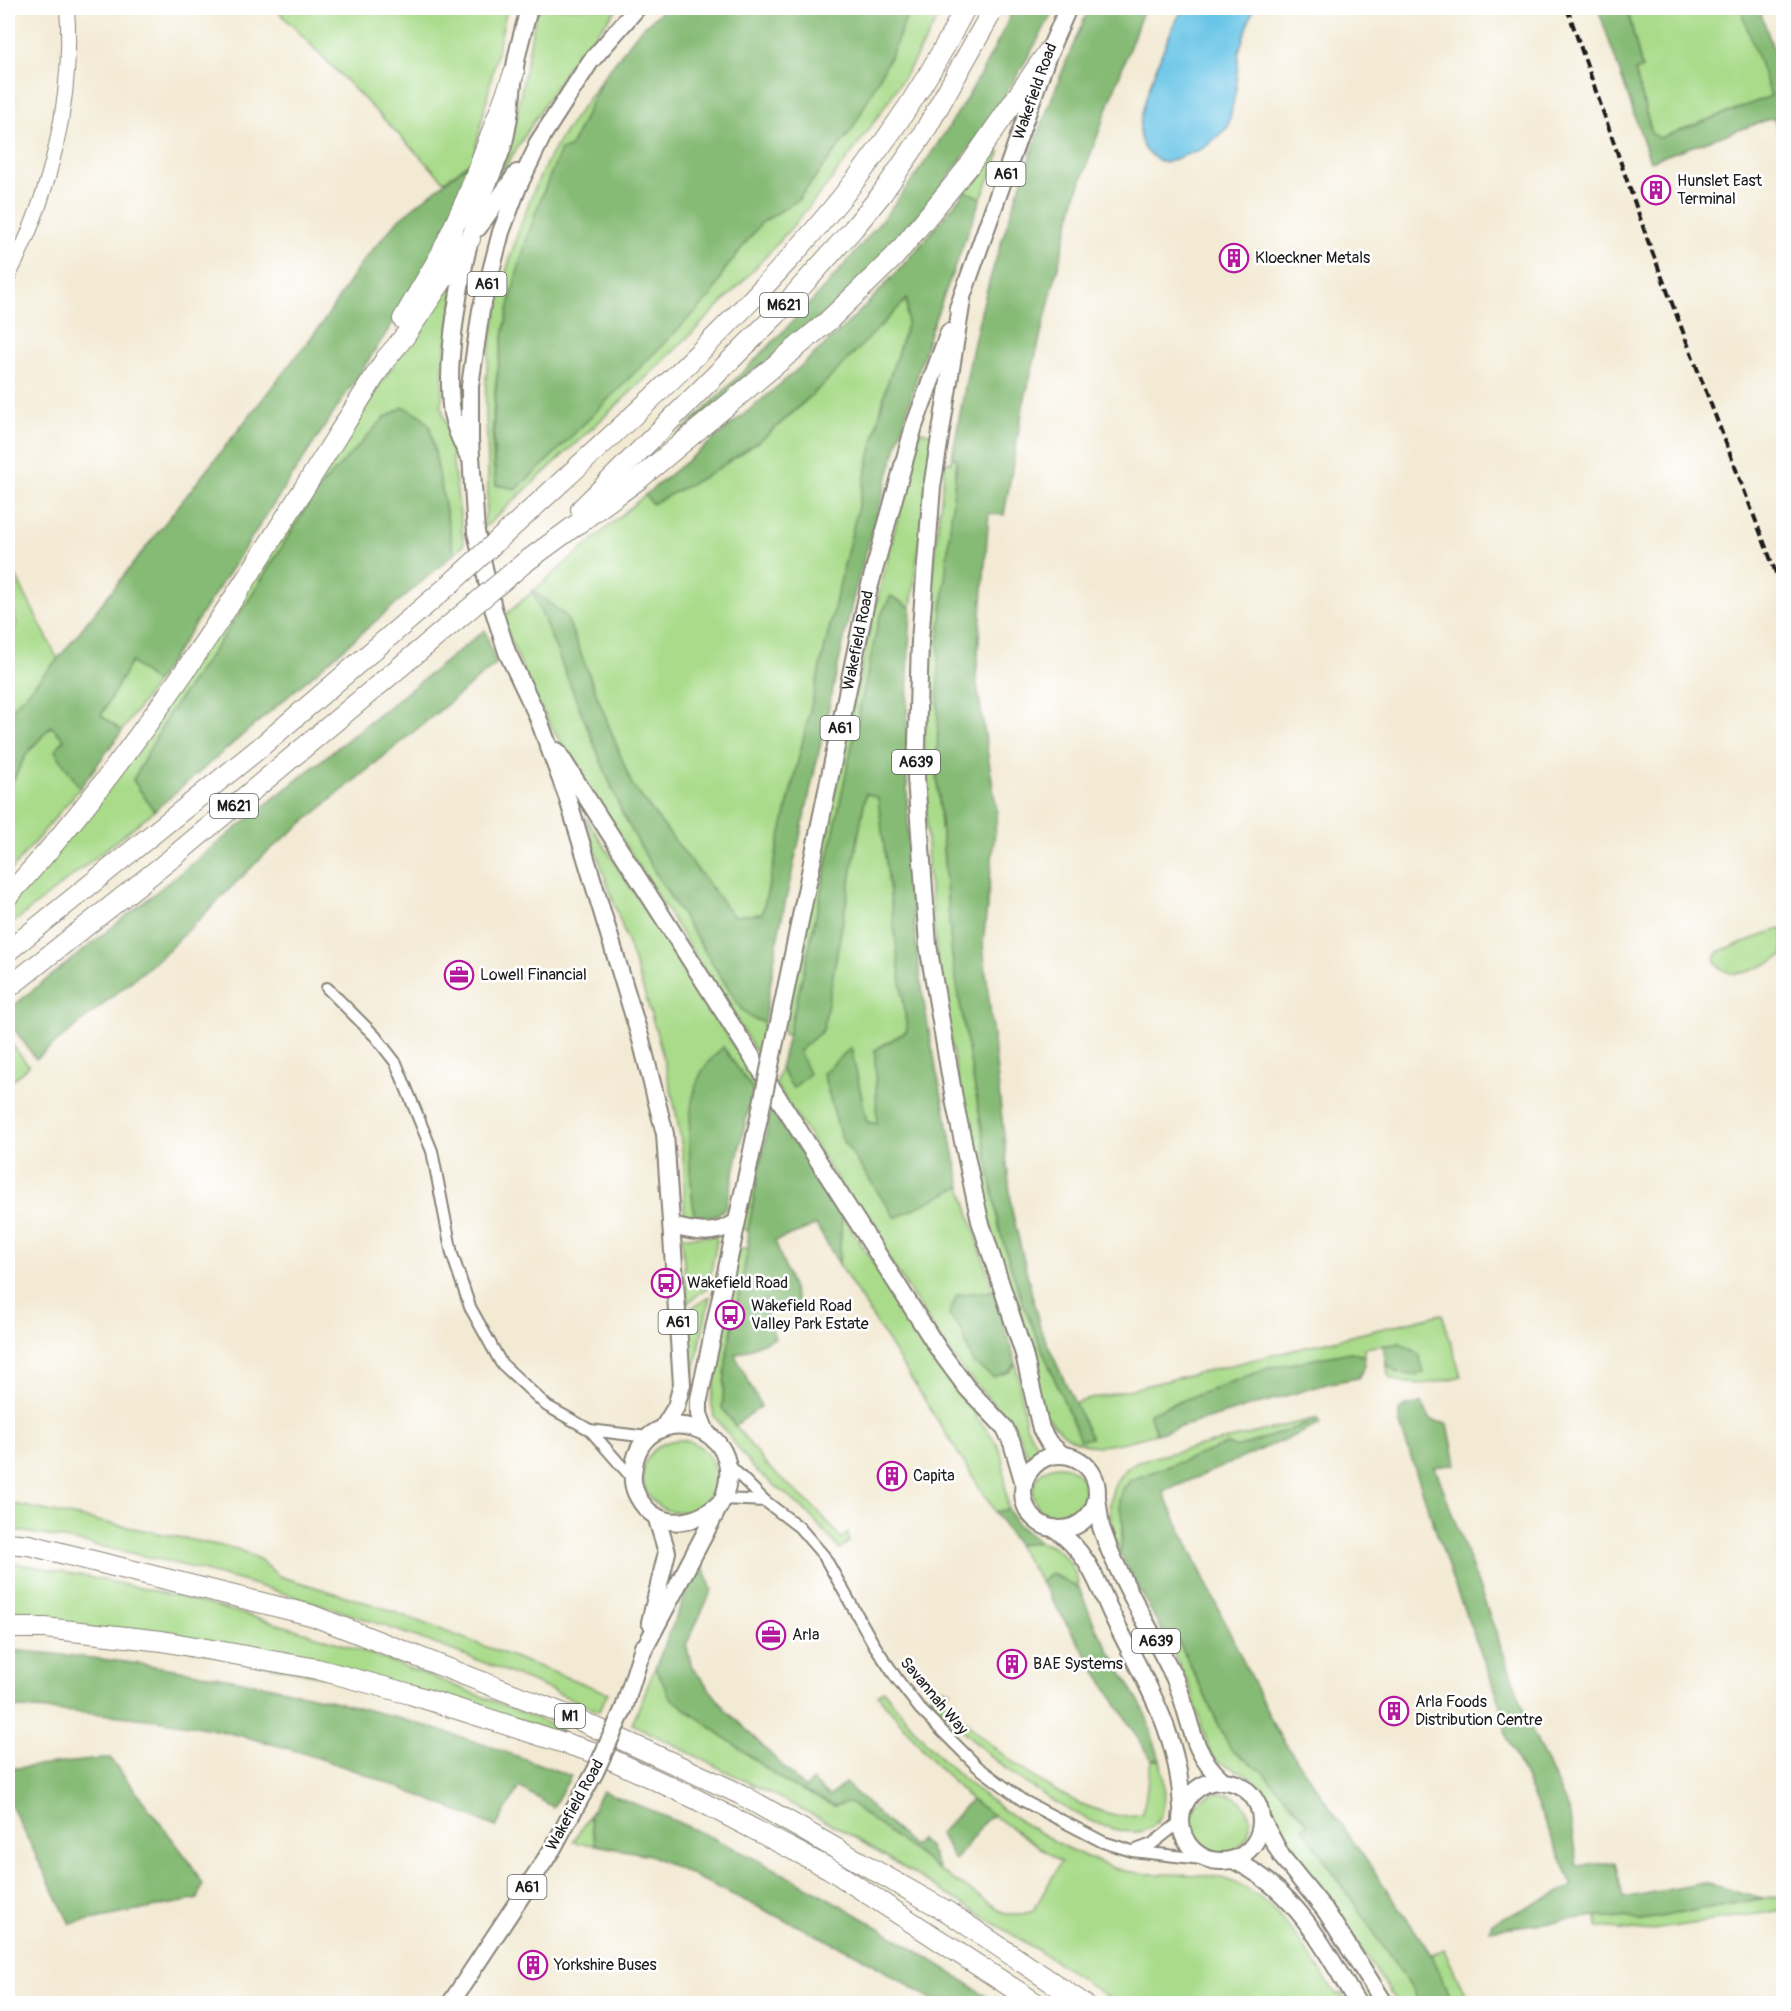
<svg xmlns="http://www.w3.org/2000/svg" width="1791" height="2011" font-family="Pangolin,sans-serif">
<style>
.green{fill:#a9db8a;stroke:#627c53;stroke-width:1.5}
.forest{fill:#86bb76;stroke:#516c49;stroke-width:1.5}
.water{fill:#69c5e7;stroke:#427082;stroke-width:1.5}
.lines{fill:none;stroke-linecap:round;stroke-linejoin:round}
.minor-casing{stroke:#888378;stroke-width:14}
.tertiary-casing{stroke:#888378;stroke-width:16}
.primary-casing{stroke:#888378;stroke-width:20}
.motorway-casing{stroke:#888378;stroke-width:22}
.minor{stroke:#fff;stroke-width:10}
.tertiary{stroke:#fff;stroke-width:14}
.primary{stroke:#fff;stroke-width:16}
.motorway{stroke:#fff;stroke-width:20}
.rail{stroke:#1c1c1c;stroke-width:4;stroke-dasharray:9 4.5;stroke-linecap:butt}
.primary-bridge-casing{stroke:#888378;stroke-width:20;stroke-linecap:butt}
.motorway-bridge-casing{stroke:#888378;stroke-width:22;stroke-linecap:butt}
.primary-bridge{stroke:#fff;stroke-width:16}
.motorway-bridge{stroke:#fff;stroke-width:20}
.labels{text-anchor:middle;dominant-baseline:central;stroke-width:5;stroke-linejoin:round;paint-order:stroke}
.shield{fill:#fff;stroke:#606060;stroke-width:1.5}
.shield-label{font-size:15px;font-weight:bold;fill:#1c1c1c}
.street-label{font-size:16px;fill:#1c1c1c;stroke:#fff}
.poi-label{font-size:16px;fill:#1c1c1c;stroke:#fff;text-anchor:start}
</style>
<rect width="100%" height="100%" fill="#fff"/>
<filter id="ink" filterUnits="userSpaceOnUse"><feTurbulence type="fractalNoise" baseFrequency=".0167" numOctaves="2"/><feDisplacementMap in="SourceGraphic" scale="12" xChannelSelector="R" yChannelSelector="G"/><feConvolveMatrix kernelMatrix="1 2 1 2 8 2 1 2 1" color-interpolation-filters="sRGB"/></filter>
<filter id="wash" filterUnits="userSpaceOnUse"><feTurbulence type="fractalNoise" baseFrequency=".008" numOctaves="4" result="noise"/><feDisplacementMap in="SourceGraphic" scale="24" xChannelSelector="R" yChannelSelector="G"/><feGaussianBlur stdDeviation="1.35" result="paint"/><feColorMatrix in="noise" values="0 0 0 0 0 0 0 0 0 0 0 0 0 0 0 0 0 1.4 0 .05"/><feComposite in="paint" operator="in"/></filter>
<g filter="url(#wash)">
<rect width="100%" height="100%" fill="#f3ead4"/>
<g class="green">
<path d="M 275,8 L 507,8 L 473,160 L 444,181 Z"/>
<path d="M 541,8 L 618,8 L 568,67 L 498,178 L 518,109 L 535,17 Z"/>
<path d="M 910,8 L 943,8 C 837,217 651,372 482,530 C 495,482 483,428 486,379 C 491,316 516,225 544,168 C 559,136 584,106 604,76 L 570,148 L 561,150 C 521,237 480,389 496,485 L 516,489 L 542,466 L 711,295 L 724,271 L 761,223 L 798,200 L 853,128 L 893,51 Z"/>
<path d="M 1627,8 L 1740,8 L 1772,96 L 1660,138 L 1652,135 L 1635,70 L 1642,68 Z"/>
<path d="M 997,148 L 1000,153 L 981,198 L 965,191 Z"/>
<path d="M 451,284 L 455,294 L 443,366 L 442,409 L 449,434 L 464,544 L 454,554 L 430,427 L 318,489 L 247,603 L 169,714 L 133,780 L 154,811 L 8,927 L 8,908 Z"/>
<path d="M 907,298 L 907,325 L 886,388 L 762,914 L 733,916 L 632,785 L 566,616 L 533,592 L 622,813 L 656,874 L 742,1010 L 753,1019 L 764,1022 L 758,1055 L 553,730 L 528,683 L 502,618 L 645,495 L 653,503 C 692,483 732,463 766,436 C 817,394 861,345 907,298 Z"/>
<path d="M 920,431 L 933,434 L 911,608 L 891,596 L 879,619 L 807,958 L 788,1035 L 783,1034 L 872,619 Z"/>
<path d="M 952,457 L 957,459 L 939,640 L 937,775 L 952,957 L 1000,1232 L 1022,1302 L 1080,1439 L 1091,1438 L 1074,1403 L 1442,1314 L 1461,1376 C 1441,1383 1410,1388 1390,1378 L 1386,1364 L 1397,1373 L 1400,1343 L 1364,1348 L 1364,1356 L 1351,1352 L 1268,1368 L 1150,1413 L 1156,1434 C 1111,1445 1079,1460 1047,1416 L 1044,1418 L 976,1176 L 940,986 L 928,871 L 924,737 L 929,610 L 945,462 L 951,463 Z"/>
<path d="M 8,561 L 58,659 L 8,713 L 8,642 L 17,623 L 8,602 Z"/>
<path d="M 131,662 L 156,683 L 122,731 L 101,716 Z"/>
<path d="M 51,726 L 64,739 L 56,751 L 80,788 L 8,874 L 8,790 L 26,755 Z"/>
<path d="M 866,793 L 878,797 L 907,1031 L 875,1050 L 878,1124 L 867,1122 L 851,1048 L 823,1073 L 841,1137 L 895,1217 L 961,1186 L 993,1291 L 957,1295 L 949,1315 L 961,1329 L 973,1363 L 1009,1372 L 1016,1363 L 1026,1425 L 1038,1448 L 1028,1455 L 1015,1428 L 963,1370 L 942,1341 L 776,1085 L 780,1068 L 793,1087 L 799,1051 L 823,1030 Z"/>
<path d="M 584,815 L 755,1078 L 753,1090 L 723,1047 L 691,1118 L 690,1170 L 694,1217 L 684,1215 C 684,1195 685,1175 683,1156 C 668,1040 620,926 584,815 Z"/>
<path d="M 1783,928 L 1783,956 C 1762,966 1729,988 1714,959 L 1720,951 Z"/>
<path d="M 8,1040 L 29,1066 L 8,1084 Z"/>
<path d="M 759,1149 L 762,1150 L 748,1231 L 742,1228 Z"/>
<path d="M 842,1215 L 940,1365 L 978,1412 L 975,1416 C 1013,1456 1000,1461 1008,1509 L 995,1512 L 839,1264 Z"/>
<path d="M 715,1236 L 717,1240 L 708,1287 L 687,1303 L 682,1237 Z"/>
<path d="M 743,1248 L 748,1249 L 727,1353 L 722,1408 L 765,1464 L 818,1511 L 841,1538 L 848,1533 L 849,1542 L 840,1549 L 804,1509 L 753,1468 L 714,1416 L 711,1401 L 728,1313 L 727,1300 L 737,1251 Z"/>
<path d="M 710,1296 L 692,1381 L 688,1381 L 687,1311 Z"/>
<path d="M 1317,1418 L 1319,1420 L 1236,1448 L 1228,1444 L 1131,1480 L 1119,1499 L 1123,1526 L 1120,1554 C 1106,1521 1102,1480 1138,1461 Z"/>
<circle cx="679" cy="1476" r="36"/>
<circle cx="1059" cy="1492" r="26"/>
<path d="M 8,1503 L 237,1549 L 259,1559 L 279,1576 L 381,1607 L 608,1693 L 599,1711 C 409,1626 214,1563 8,1529 Z"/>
<path d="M 1039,1542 C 1063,1548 1075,1564 1079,1588 L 1051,1573 L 1041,1582 L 1017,1545 Z"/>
<path d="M 8,1562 C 91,1576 175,1594 257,1618 C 361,1647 462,1688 562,1729 L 559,1735 L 481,1709 L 45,1620 L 8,1618 Z"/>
<path d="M 1177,1639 L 1231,1750 L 1262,1771 L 1308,1823 L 1303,1828 L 1413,1990 L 1419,2003 L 1397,2003 L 1338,1913 L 1278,1839 L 1270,1803 L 1260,1786 L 1246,1774 L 1218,1762 L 1210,1753 L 1189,1685 L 1169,1644 Z"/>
<path d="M 655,1668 L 671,1698 L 785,1782 L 834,1806 L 848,1802 L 940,1871 L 1006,1914 L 1022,1914 L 1033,1911 L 1061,1862 L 971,1800 L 936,1765 L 878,1695 L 883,1690 C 902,1713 921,1739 943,1760 C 989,1805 1050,1844 1111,1867 C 1144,1879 1182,1871 1216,1877 C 1272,1887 1307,1953 1337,1995 L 1342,1993 L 1348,2003 L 1117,2003 L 1049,1957 L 839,1828 L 632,1724 Z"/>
<path d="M 942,1688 L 950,1691 L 943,1697 C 983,1744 1054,1801 1115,1815 C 1124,1817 1134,1815 1143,1814 L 1151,1760 L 1160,1760 C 1191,1891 1062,1810 1014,1775 C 983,1752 956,1724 930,1696 L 936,1689 Z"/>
<circle cx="1220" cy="1823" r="30"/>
<path d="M 589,1816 L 596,1845 L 573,1842 Z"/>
<path d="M 1783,1895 L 1783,1910 L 1645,1931 L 1598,1927 L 1597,1916 L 1642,1920 Z"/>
<path d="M 1444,1949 L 1460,1984 L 1474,2003 L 1452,2003 L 1432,1955 Z"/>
</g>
<g class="forest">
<path d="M 665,8 L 910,8 L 893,51 L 853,128 L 798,200 L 761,223 L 724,271 L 712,295 L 542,466 L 516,489 L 496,485 C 485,375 516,249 561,150 L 570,148 L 604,76 L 640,30 Z"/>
<path d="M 1014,8 L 1055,8 C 1007,100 949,184 878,261 C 815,328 738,385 668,444 C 806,315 935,182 1014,8 Z"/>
<path d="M 1089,8 L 1144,8 L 1076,195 L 1023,406 L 1004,515 L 989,513 L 976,678 L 997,813 L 983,944 L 1012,1211 L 1040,1328 L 1091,1438 L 1080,1440 L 1022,1301 L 1000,1232 L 952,957 L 937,775 L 939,640 L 957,459 L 952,457 C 964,394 974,330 993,269 C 1020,181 1052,92 1089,8 Z"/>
<path d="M 1598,8 L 1627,8 L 1642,68 L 1635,71 L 1652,134 L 1660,138 L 1771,96 L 1740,8 L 1759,8 L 1783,77 L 1783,141 L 1773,118 L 1650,161 Z"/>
<path d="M 473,160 L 473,201 L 156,683 L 131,662 L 101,715 L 122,731 L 80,788 L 55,751 L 64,739 L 51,726 L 26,755 L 8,790 L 8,713 L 58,659 L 324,321 L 361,263 L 400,218 Z"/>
<path d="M 965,191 L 981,198 L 930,332 L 855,590 L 780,926 L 764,1022 L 753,1019 L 742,1010 L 656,874 L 622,813 L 532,590 L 566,616 L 632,785 L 733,916 L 762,914 L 886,388 L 907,325 L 907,299 L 825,383 L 766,436 L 710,474 L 652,504 L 645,495 C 722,432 803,370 873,298 C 905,264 936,228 965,191 Z"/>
<path d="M 403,407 L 421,415 L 430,427 L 454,554 L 154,811 L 133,780 L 169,714 L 247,603 L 318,489 L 384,418 Z"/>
<path d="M 891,596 L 911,608 C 905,716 904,823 915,931 C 923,1017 943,1102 961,1186 L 895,1218 L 841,1137 L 823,1073 L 851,1048 L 867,1122 L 877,1124 L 875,1050 L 907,1031 L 878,798 L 866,793 L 823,1030 L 799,1051 L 809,1074 L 793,1088 L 780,1068 L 807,958 L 879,619 Z"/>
<path d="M 485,630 L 496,664 L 265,854 L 162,956 L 36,1059 L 8,1021 L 8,1010 Z"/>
<path d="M 723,1047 L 753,1090 L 726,1207 L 715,1217 L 694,1217 C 691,1177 683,1118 698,1080 C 703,1066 713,1057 723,1047 Z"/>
<path d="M 771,1106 L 842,1215 L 839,1264 L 816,1225 L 775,1241 L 798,1303 L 766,1313 L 775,1338 L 735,1355 L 761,1406 L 735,1426 L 722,1408 L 727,1353 L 748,1249 L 748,1231 Z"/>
<path d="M 993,1291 L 1016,1363 L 1009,1372 L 993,1377 L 973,1363 L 961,1329 L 949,1315 L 957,1295 Z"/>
<path d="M 1400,1343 L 1419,1354 L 1424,1373 C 1406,1376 1400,1376 1386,1364 L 1383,1346 Z"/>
<path d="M 1351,1352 L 1364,1356 L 1365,1366 L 1358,1378 L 1330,1383 L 1156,1434 L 1149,1413 L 1269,1368 Z"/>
<path d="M 1422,1403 L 1431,1420 L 1448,1424 L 1456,1464 L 1435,1467 L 1532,1731 L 1569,1810 L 1577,1866 L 1615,1862 L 1623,1898 L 1704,1883 L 1763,1898 L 1642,1920 L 1597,1916 L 1489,1930 L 1492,1923 L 1573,1886 L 1506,1735 L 1501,1705 L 1454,1584 L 1399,1422 L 1399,1411 L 1405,1406 Z"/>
<path d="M 1319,1420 L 1321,1424 L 1163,1492 L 1276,1730 L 1432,1955 L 1452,2003 L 1419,2003 L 1413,1990 L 1303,1828 L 1308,1823 L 1262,1771 L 1231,1750 L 1178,1640 L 1169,1644 L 1120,1554 L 1123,1526 L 1119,1500 L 1123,1489 L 1131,1480 L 1228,1444 L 1236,1448 Z"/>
<path d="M 1008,1509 L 1016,1523 L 1039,1542 L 1017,1545 L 995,1512 Z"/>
<path d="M 700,1559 L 712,1590 L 686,1645 L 692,1667 L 726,1710 L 805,1788 L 813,1781 L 829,1797 L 845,1783 L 913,1846 L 920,1839 L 929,1847 L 940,1871 L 848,1802 L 835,1806 L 785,1782 L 671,1698 L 655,1668 Z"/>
<path d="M 1050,1573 L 1079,1588 L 1096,1628 L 1144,1710 L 1160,1760 L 1151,1760 L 1041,1582 Z"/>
<path d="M 8,1650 C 200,1664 391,1706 571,1776 L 553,1807 L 519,1787 L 496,1827 C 407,1790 319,1753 225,1732 C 154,1716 79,1713 8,1707 Z"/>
<path d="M 110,1758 L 189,1861 L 203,1884 L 198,1899 L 70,1924 L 8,1799 L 8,1769 Z"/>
<path d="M 602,1791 C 738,1842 878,1922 997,2003 L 938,2003 L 856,1954 L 650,1855 L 596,1845 L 589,1816 Z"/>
<path d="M 971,1800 L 993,1815 L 984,1822 L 955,1861 L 939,1834 Z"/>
</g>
<path class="water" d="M 1184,8 L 1253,8 L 1253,10 L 1239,51 L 1236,89 L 1228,127 L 1204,148 L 1165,163 C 1151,157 1141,150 1140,134 C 1137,111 1170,27 1184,8 Z"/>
</g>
<g filter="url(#ink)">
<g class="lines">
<g class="minor-casing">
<g id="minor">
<path d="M 327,988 L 375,1036 L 396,1063 L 432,1151 L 452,1254 L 470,1307 L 501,1363 L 547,1406 L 590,1430"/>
<path d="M 729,1465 L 765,1501 L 799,1527 L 824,1556 L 873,1643 L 897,1679 L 920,1709 L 978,1767 L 1022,1800 L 1103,1842 L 1132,1851 L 1210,1860"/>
<path d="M 632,1478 L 590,1430 L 648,1437"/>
<path d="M 723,1499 L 765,1501"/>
<path d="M 1136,1850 L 1152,1844 L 1180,1822"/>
</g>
</g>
<g class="tertiary-casing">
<path id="tertiary" d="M 8,277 C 50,197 74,99 67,8"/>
</g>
<g class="primary-casing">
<g id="primary">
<path d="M 542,137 L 518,187 L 501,232 L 481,310 L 470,386 L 470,440 L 476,532 L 493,608 L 507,652 L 537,715 L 567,796 L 641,1040 L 665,1134 L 682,1384 L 676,1407 L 663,1428"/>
<path d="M 537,144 L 590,62 L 637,8"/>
<path d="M 478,228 L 517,173"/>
<path d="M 962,300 L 932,487 L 920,641 L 916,778 L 928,945 L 955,1104 L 980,1221 L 1024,1354 L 1041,1429 L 1049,1443 L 1063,1455"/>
<path id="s1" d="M 958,308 L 1050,49 L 1068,8"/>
<path d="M 468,455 C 461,442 455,429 452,413 C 444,361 462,261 478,210 C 485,188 496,168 503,146 C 510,122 511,99 514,75 C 516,52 524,30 529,8"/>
<path d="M 557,751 L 939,1350 L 967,1388 L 1005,1428 L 1012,1443 L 1024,1484"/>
<path id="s2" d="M 777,1032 L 868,592 L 914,426 L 949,332"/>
<path d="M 672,1226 C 695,1232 714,1236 735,1223"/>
<path d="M 706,1432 L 699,1414 L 699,1399 L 755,1137"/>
<circle cx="1060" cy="1492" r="37"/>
<path d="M 1097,1498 L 1101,1527 L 1109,1549 C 1128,1593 1153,1634 1174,1677 C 1192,1717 1188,1749 1222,1780"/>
<path d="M 1054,1528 C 1091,1555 1097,1584 1116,1623 C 1148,1687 1179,1734 1182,1808"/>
<path d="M 650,1622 L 667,1552 L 656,1516"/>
<path d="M 640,1657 L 723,1499 C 753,1422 644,1397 634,1466 C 632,1477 632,1486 638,1497 C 657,1532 695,1526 720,1503"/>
<path d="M 624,1708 L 643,1647"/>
<circle cx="1221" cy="1821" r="40"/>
<path d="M 1262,1820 L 1282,1857 L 1325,1910 L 1385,2004"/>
<path d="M 1233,1860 C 1296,1889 1323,1947 1358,2004"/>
<path d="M 450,2004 L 553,1848 L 567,1822"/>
</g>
</g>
<g class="motorway-casing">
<g id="motorway">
<path d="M 403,319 L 441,254 L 467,198 L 514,73"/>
<path d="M 581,509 L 776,315 L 853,229 L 881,195 L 922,136 L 994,8"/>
<path d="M 510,529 C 679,373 862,217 965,8"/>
<path d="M 524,563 L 639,479 L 828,321 L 895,256 L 969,166 L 1050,49"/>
<path d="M 8,896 C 156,735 268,544 385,360 L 405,336 L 470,239"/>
<path d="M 8,951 L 257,750 L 448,586"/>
<path d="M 8,988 L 172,858 L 456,620"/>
<path d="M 8,1543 L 29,1545 L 311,1615 L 577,1719 L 740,1794 L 948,1912 L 1084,2004"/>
<path d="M 8,1628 L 45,1628 L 162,1641 L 317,1669 L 410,1694 L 602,1755 L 694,1798 L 830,1869 L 1037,2004"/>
</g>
</g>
<use href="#minor" class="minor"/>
<use href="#tertiary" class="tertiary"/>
<use href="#primary" class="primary"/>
<use href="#motorway" class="motorway"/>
<path class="rail" d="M 1567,8 L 1648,241 L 1784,594"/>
<g class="primary-bridge-casing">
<g id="primary-bridge">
<path d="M 755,1137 L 777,1032"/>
<path d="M 567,1822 L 595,1772 L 624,1708"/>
</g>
</g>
<g class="motorway-bridge-casing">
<g id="motorway-bridge">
<path d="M 448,586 L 510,529"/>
<path d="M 456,620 L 524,563"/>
</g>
</g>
<use href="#primary-bridge" class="primary-bridge"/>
<use href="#motorway-bridge" class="motorway-bridge"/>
</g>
</g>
<defs>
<g id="building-ring" transform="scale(1.5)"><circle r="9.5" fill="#fff" stroke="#b5179e" stroke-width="1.5"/><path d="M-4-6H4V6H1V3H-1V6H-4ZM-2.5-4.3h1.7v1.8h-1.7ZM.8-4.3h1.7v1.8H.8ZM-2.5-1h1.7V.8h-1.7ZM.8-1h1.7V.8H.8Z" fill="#b5179e"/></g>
<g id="office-ring" transform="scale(1.5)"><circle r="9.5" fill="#fff" stroke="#b5179e" stroke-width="1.5"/><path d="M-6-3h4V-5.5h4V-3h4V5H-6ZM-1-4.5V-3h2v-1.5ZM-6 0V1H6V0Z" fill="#b5179e"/></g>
<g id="bus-ring" transform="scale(1.5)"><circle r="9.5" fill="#fff" stroke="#b5179e" stroke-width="1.5"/><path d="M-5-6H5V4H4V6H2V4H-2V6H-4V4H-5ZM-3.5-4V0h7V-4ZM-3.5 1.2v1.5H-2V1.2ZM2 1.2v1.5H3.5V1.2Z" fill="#b5179e"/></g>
</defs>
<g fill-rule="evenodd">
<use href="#building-ring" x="1656" y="190"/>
<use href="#building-ring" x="1234" y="258"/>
<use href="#office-ring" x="459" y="975"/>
<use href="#bus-ring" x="666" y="1283"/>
<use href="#bus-ring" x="730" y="1315"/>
<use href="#building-ring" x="892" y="1476"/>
<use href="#office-ring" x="771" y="1635"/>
<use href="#building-ring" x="1012" y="1664"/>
<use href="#building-ring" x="1394" y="1711"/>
<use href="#building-ring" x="533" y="1965"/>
</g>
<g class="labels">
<g class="shield">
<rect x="986.5" y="162" width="39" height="24" rx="4.5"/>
<rect x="467.5" y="272" width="39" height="24" rx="4.5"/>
<rect x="760" y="293" width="48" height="24" rx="4.5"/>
<rect x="820.5" y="716" width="39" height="24" rx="4.5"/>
<rect x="892" y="750" width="48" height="24" rx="4.5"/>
<rect x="210" y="794" width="48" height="24" rx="4.5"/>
<rect x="658.5" y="1310" width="39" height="24" rx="4.5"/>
<rect x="1132" y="1629" width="48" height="24" rx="4.5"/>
<rect x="555" y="1704" width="30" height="24" rx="4.5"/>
<rect x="507.5" y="1875" width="39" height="24" rx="4.5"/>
</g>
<g class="shield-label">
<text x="1006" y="174">A61</text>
<text x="487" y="284">A61</text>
<text x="784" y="305">M621</text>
<text x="840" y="728">A61</text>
<text x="916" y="762">A639</text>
<text x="234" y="806">M621</text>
<text x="678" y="1322">A61</text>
<text x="1156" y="1641">A639</text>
<text x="570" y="1716">M1</text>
<text x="527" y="1887">A61</text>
</g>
<g class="street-label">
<text stroke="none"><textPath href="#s1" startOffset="230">Wakefield Road</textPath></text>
<text stroke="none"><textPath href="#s2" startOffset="400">Wakefield Road</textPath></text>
<text transform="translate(934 1696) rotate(50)">Savannah Way</text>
<text transform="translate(575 1805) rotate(-61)">Wakefield Road</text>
</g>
<g class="poi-label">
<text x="1677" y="181">Hunslet East<tspan x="1677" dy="18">Terminal</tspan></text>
<text x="1255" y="258">Kloeckner Metals</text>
<text x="480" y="975">Lowell Financial</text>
<text x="687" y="1283">Wakefield Road</text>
<text x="751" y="1306">Wakefield Road<tspan x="751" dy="18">Valley Park Estate</tspan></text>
<text x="913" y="1476">Capita</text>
<text x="792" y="1635">Arla</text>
<text x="1033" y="1664">BAE Systems</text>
<text x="1415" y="1702">Arla Foods<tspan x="1415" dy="18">Distribution Centre</tspan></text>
<text x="554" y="1965">Yorkshire Buses</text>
</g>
</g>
<rect width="1791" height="2011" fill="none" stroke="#fff" stroke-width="30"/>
</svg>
